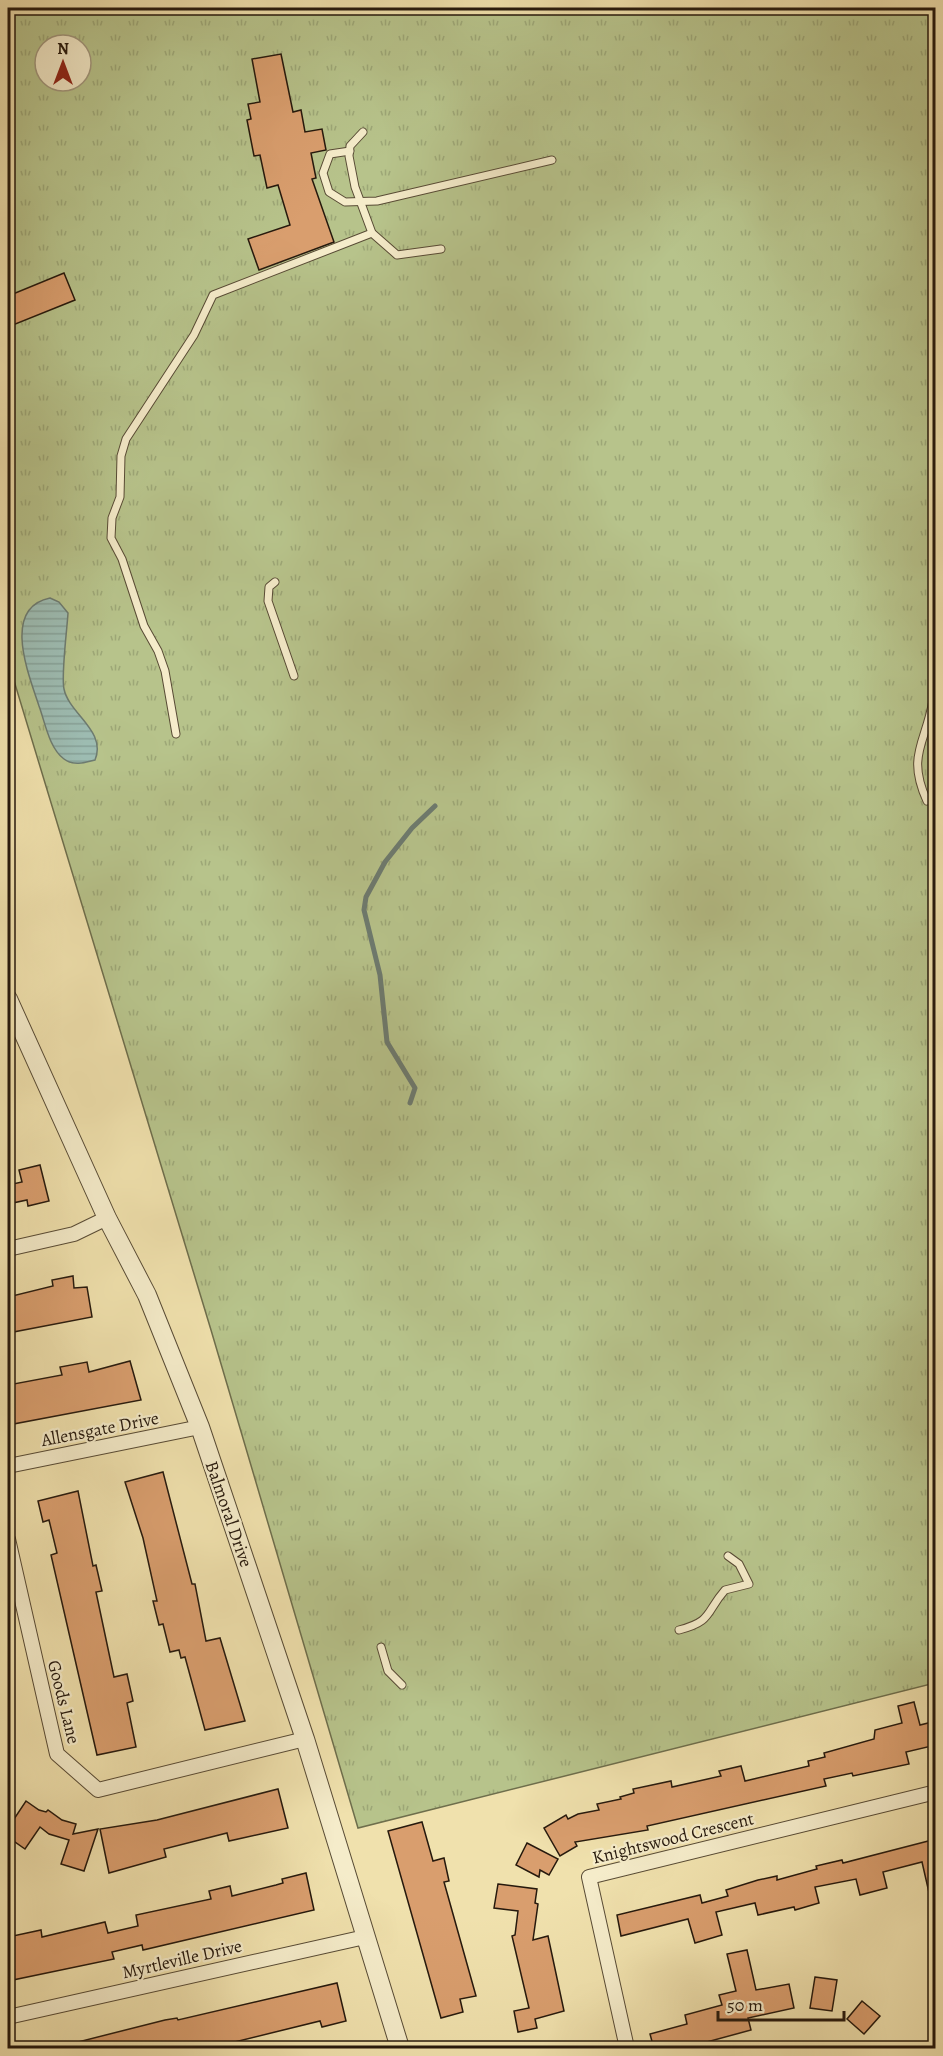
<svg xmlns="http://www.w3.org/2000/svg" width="943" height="2056" font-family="Alegreya,serif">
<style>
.grass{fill:url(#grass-tufts);stroke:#6e6e4c;stroke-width:1.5;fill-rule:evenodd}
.water{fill:url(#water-rules);stroke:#6d7b70;stroke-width:1.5}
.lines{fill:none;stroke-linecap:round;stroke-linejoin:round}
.stream{stroke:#6d7b70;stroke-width:5}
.building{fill:#d99e6e;stroke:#26190d;stroke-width:1.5}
.service-casing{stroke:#584b35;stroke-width:9}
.minor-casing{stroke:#584b35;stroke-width:16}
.tertiary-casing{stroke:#584b35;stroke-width:20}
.service{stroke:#f5ecca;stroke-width:7}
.minor{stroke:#f5ecca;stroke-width:14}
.tertiary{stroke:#f5ecca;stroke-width:18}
.labels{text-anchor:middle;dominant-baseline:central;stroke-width:4.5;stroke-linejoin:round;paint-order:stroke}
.street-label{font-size:18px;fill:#26190d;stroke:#f5ecca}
</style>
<defs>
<pattern id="grass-tufts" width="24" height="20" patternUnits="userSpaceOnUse" patternTransform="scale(1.5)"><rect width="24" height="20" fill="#b7c38b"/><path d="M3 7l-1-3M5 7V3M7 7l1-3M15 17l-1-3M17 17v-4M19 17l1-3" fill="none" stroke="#9da777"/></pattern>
<pattern id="water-rules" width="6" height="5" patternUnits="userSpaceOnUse" patternTransform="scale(1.5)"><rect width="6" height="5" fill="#9dbcb2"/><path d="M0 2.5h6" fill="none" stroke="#87a198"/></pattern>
</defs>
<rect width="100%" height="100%" fill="#f0e1ad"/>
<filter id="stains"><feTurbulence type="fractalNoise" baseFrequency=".00333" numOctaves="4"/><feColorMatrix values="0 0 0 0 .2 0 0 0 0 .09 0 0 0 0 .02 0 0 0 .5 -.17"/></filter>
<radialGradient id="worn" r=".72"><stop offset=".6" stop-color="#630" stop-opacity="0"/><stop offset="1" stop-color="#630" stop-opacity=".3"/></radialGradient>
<path class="grass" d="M 8,8 L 935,8 L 935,1683 L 358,1828 L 211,1330 L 8,661 ZM 45,45 L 81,45 L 81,81 L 45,81 Z"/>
<path class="water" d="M 50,598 L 59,602 L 68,613 C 67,630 61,676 64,689 C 69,714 107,731 95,760 C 84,763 73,766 64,759 C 49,748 45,722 39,706 C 29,675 1,608 50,598 Z"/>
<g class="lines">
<path class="stream" d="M 410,1103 L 415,1088 L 387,1042 L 380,975 L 364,910 L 366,897 L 385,862 L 412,828 L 435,806"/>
</g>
<g class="building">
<path d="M 281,54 L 293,112 L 301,110 L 305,132 L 322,129 L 326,150 L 311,153 L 316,178 L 312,179 L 334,242 L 259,270 L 248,239 L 290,225 L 278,185 L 267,188 L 260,155 L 254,156 L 247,120 L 251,119 L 248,104 L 260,102 L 252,59 Z"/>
<path d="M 64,273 L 75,300 L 8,327 L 8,296 Z"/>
<path d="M 40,1165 L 49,1201 L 28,1206 L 27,1200 L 8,1204 L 8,1185 L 22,1182 L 19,1170 Z"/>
<path d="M 73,1276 L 74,1288 L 87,1287 L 92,1317 L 8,1333 L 8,1297 L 53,1286 L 52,1280 Z"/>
<path d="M 130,1361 L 141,1400 L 8,1425 L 8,1385 L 62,1375 L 60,1367 L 87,1362 L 89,1372 Z"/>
<path d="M 163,1472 L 192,1584 L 195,1584 L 206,1641 L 220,1638 L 245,1721 L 205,1730 L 185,1657 L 181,1658 L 179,1650 L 170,1652 L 163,1624 L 159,1625 L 153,1601 L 157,1601 L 143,1538 L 125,1482 Z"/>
<path d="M 78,1491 L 93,1566 L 96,1565 L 102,1591 L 96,1592 L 114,1677 L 127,1674 L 133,1701 L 127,1703 L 136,1747 L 97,1755 L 51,1555 L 57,1553 L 49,1520 L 43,1522 L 38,1501 Z"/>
<path d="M 914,1702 L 920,1725 L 936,1721 L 936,1745 L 906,1752 L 909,1764 L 853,1776 L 852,1773 L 824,1779 L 826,1786 L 647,1826 L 648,1830 L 575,1842 L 577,1846 L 560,1856 L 544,1828 L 566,1815 L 568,1819 L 578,1814 L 599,1810 L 597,1804 L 621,1799 L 620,1797 L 634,1793 L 633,1789 L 671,1781 L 672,1787 L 721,1776 L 719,1771 L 741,1766 L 745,1781 L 809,1766 L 808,1761 L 825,1757 L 824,1753 L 874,1739 L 875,1730 L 902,1723 L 898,1706 Z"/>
<path d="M 278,1789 L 288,1828 L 229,1841 L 227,1833 L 164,1849 L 166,1857 L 109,1873 L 100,1829 L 157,1820 Z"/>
<path d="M 26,1801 L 39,1810 L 46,1812 L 48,1810 L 62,1820 L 76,1824 L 73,1834 L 98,1829 L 84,1871 L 61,1864 L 69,1840 L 49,1834 L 40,1827 L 25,1849 L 8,1837 L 8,1828 Z"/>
<path d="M 422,1822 L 433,1861 L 444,1858 L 449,1881 L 444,1882 L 476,1996 L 460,1999 L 463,2012 L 441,2018 L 388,1831 Z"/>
<path d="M 936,1839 L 936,1897 L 930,1897 L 922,1862 L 883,1872 L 887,1888 L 860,1895 L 856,1879 L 815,1887 L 819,1903 L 795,1910 L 794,1907 L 758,1915 L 755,1903 L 716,1912 L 722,1935 L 695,1943 L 688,1919 L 621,1936 L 617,1915 L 700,1895 L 702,1903 L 728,1896 L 726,1890 L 758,1880 L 777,1876 L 777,1880 L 817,1869 L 816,1866 L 842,1860 L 843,1863 Z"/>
<path d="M 527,1843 L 558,1859 L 549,1875 L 540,1870 L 539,1877 L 516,1865 Z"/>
<path d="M 306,1873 L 314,1910 L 143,1950 L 142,1945 L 112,1952 L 114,1959 L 8,1981 L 8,1937 L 41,1930 L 42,1937 L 105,1922 L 108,1933 L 138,1926 L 136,1915 L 211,1899 L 209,1891 L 230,1886 L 232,1896 L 276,1885 L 283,1883 L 282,1879 Z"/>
<path d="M 498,1884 L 537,1889 L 535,1903 L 538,1904 L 533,1940 L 548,1936 L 564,2011 L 535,2019 L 537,2028 L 518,2032 L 514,2011 L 529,2008 L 512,1936 L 515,1935 L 518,1911 L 494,1908 Z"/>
<path d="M 747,1950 L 756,1990 L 789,1984 L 794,2008 L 748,2018 L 751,2030 L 681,2049 L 654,2049 L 650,2034 L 687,2024 L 685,2015 L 722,2005 L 719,1995 L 736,1991 L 727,1954 Z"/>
<path d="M 815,1977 L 837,1980 L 832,2011 L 810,2008 Z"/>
<path d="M 337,1983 L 346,2021 L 322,2027 L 320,2021 L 206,2049 L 75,2049 L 74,2043 L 165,2020 L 177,2018 L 178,2020 Z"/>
<path d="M 862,2001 L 880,2016 L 864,2034 L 847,2019 Z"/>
</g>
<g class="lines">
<g class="service-casing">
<g id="service">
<path d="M 363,132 L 350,146 L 349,156 L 355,187 L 372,233 L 397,255 L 441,249"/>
<path d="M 350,151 L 330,154 L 323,173 L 329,192 L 345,202 L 377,201 L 552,160"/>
<path d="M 275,582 L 269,587 L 268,601 L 294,676"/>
<path d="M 176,734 L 165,671 L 158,651 L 144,626 L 122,559 L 111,538 L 112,518 L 120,497 L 121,456 L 126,439 L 194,335 L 213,295 L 372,233"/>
<path d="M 927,801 C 906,755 926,743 933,700 C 936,679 935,656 936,634"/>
<path d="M 679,1630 C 713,1621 705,1613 725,1590 L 749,1584 L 739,1564 L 728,1556"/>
<path d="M 381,1647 L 388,1671 L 402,1685"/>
</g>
</g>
<g class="minor-casing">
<g id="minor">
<path d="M 8,1249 L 74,1234 L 107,1218"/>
<path d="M 8,1466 L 200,1427"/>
<path d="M 8,1539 L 57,1754 L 98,1790 L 305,1739"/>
<path d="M 8,2017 L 365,1937"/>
<path d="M 627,2048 L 589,1877 L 936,1792"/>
</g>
</g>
<g class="tertiary-casing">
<path id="tertiary" d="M 8,999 L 107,1218 L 147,1295 L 200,1427 L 305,1739 L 400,2048"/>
</g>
<use href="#service" class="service"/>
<use href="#minor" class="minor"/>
<use href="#tertiary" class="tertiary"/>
</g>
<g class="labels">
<g class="street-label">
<text transform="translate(100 1429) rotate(-11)">Allensgate Drive</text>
<text transform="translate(229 1514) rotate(71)">Balmoral Drive</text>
<text transform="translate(64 1702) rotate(76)">Goods Lane</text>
<text transform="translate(673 1838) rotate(-14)">Knightswood Crescent</text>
<text transform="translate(182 1959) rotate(-13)">Myrtleville Drive</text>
</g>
</g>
<rect width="943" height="2056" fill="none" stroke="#f0e1ad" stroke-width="30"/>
<rect x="9" y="9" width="925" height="2038" fill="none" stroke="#26190d" stroke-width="3"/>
<rect x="15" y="15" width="913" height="2026" fill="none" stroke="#26190d" stroke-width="1.5"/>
<g transform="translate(63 63)"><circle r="28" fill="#f5ecca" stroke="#a2987e" stroke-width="1.5"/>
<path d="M0-4.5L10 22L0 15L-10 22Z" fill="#8f2418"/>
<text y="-9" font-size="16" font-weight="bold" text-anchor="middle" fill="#26190d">N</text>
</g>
<path d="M718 2011v9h126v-9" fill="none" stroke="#26190d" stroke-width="3"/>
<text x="727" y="2011" font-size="18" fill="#26190d" stroke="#f5ecca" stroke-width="4.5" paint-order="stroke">50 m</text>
<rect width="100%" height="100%" filter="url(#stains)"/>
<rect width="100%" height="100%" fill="url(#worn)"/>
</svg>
